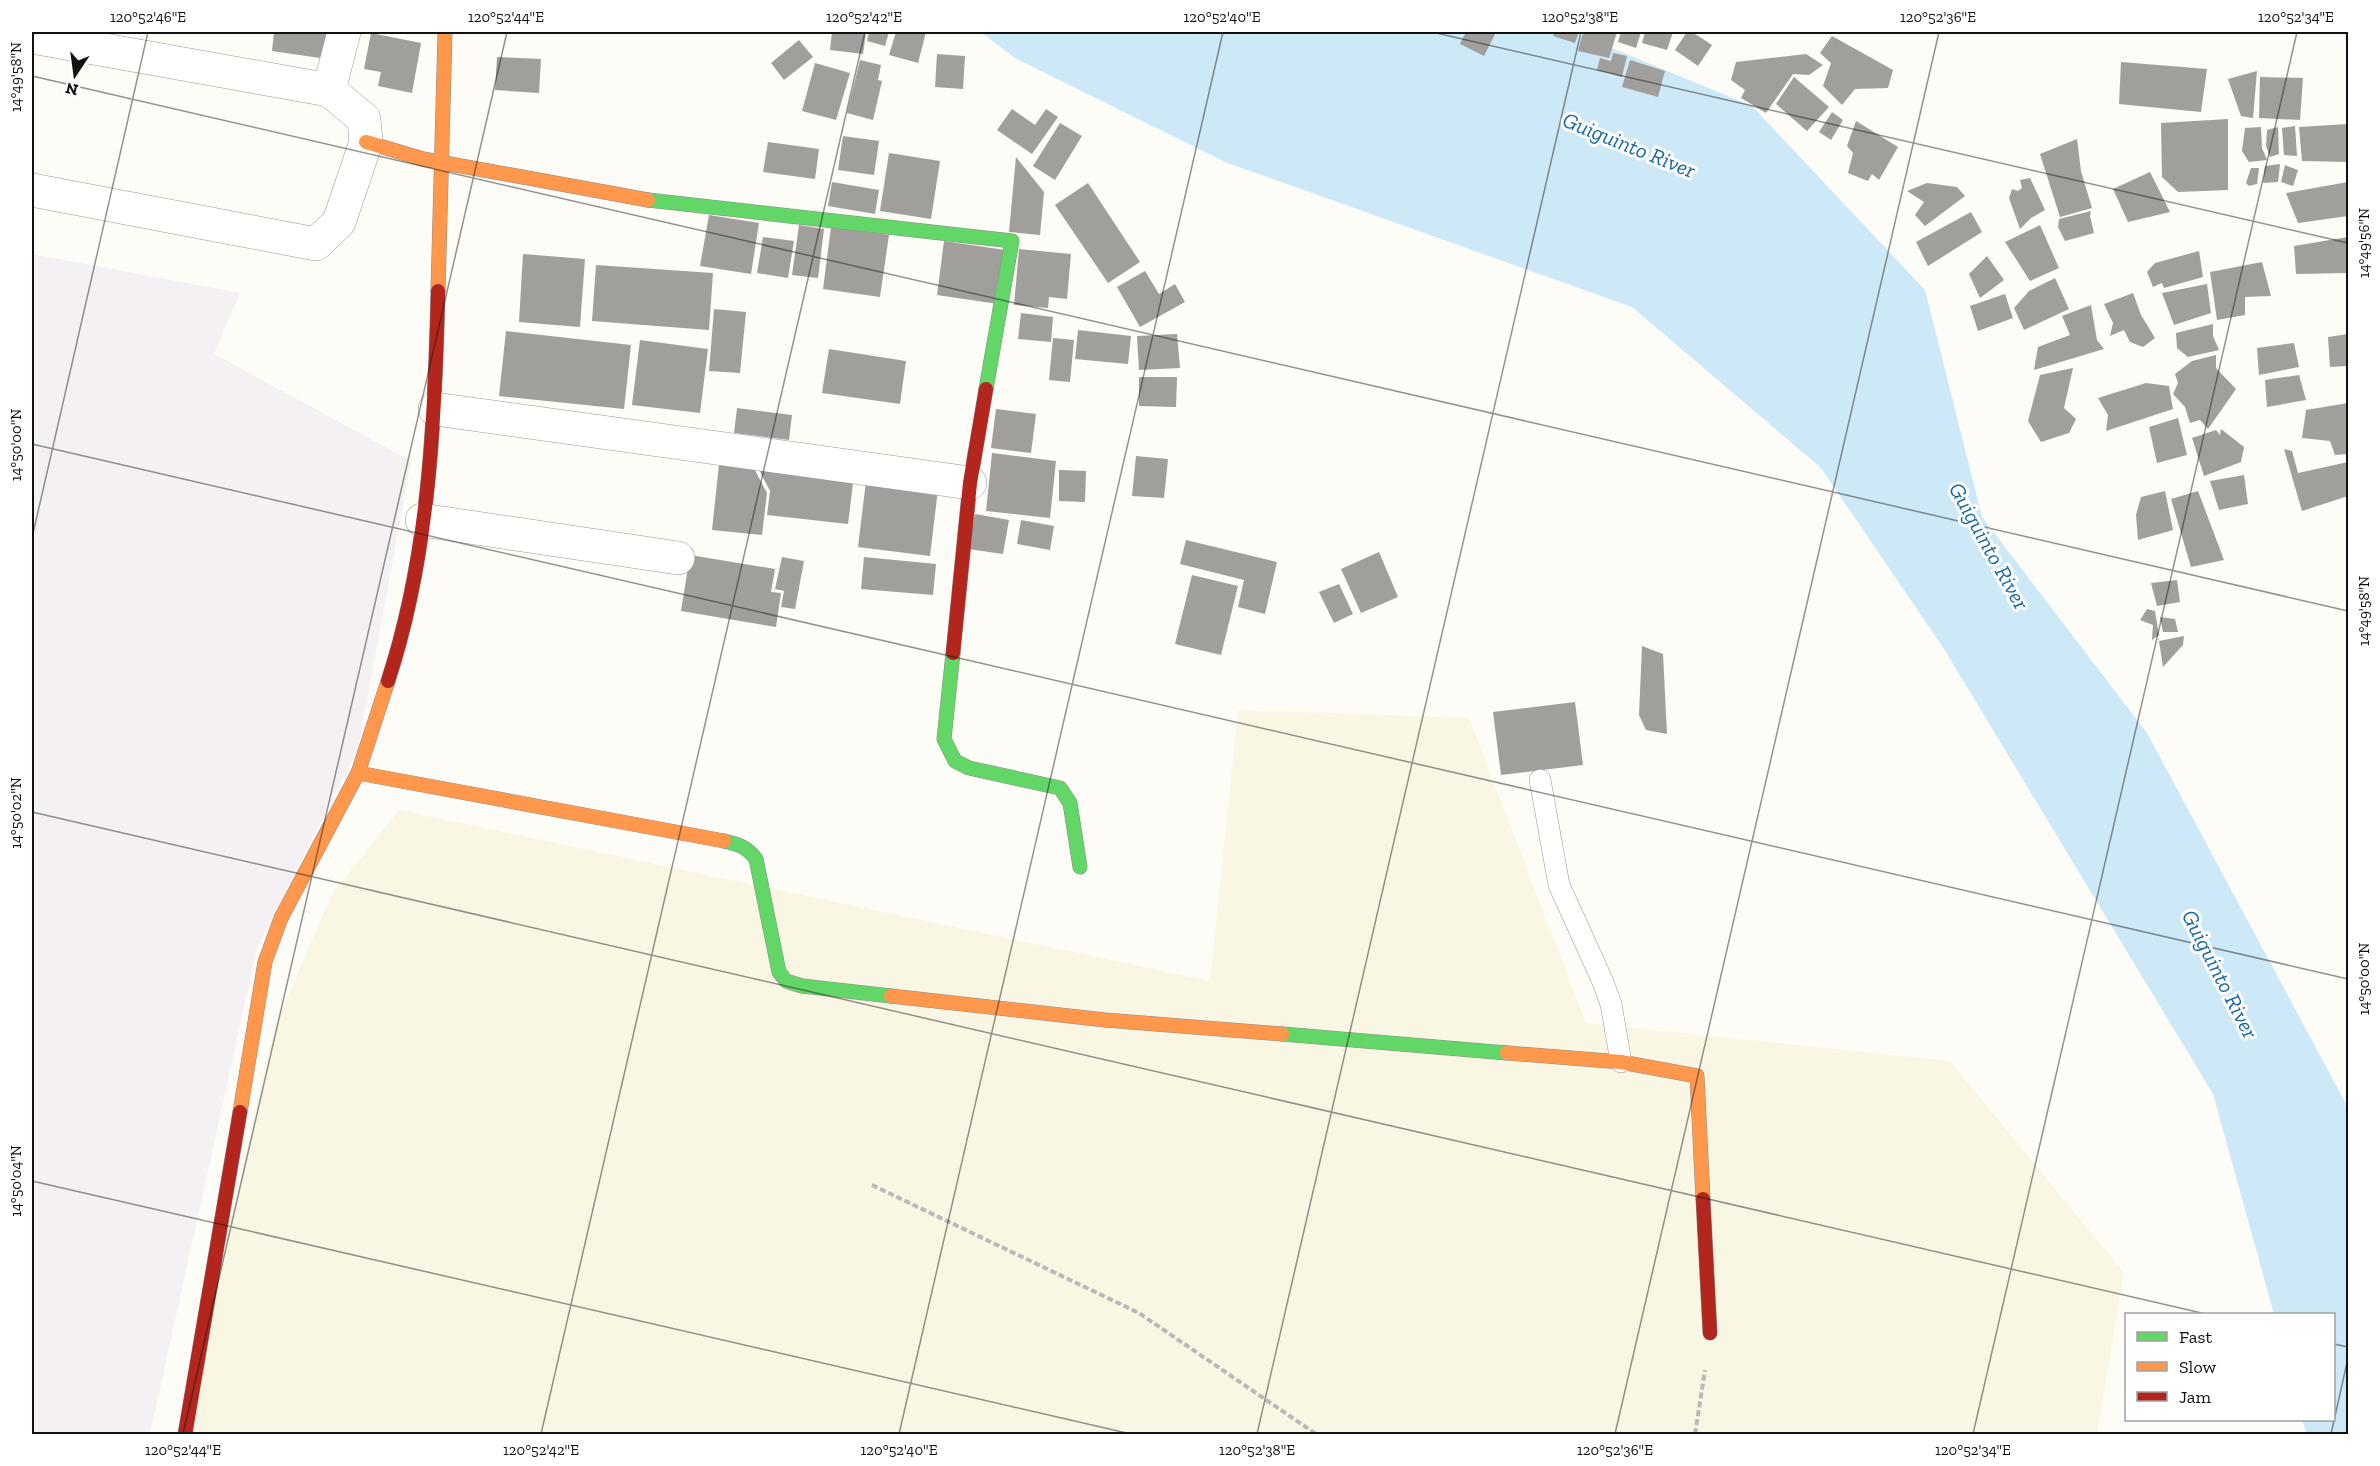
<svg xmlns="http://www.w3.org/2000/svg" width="2380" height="1466" font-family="'Zilla Slab',serif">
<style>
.industrial{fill:#f5f0f3}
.farmland{fill:#f9f7e4}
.water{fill:#cde8f7}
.building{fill:#a19f9c}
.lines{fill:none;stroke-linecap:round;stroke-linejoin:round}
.lane-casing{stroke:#979795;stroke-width:22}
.street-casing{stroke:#979795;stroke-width:34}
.fast-casing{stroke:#8e8d8b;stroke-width:15}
.slow-casing{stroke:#8e8d8b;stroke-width:15}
.jam-casing{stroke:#8e8d8b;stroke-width:15}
.path{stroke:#b9b9b8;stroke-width:4;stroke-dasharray:6 3;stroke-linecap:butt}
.lane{stroke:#fffffe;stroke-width:21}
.street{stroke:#fffffe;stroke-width:33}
.fast{stroke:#63d668;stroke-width:14}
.slow{stroke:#ff974d;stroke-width:14}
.jam{stroke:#b3261e;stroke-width:14}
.ticks{fill:none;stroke:#111;stroke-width:1.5;stroke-opacity:0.45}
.labels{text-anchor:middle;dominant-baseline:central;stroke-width:6;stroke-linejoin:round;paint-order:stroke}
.water-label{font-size:22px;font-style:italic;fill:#1768a6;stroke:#fff}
.neatline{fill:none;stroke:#111;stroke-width:2}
.ticks-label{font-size:15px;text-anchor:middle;fill:#111}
</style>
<rect width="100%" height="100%" fill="#fdfcf7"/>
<path class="industrial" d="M 32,254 L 240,293 L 214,354 L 411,461 L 358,749 L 257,948 L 150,1434 L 32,1434 Z"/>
<path class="farmland" d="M 1238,710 L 1469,718 L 1586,1023 L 1950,1061 L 2124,1273 L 2097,1434 L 184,1434 L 274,1028 L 332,894 L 399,810 L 1210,981 Z"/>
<path class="water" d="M 981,32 L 1573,32 L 1752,106 L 1925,290 L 1982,517 L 2147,733 L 2345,1102 L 2348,1120 L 2348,1434 L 2307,1434 L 2302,1420 L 2334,1420 L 2334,1314 L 2274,1314 L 2213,1094 L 1944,649 L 1821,468 L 1632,307 L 1225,162 L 1015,58 Z"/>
<g class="building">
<path d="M 274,32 L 331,32 L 327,59 L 272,51 Z"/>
<path d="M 832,32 L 866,32 L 863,54 L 830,50 Z"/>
<path d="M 869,32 L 889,32 L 885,46 L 867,41 Z"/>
<path d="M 896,32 L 926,32 L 918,63 L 889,55 Z"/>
<path d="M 1466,32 L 1490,32 L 1495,34 L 1484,56 L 1460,44 Z"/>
<path d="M 1555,32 L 1579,32 L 1575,43 L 1553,36 Z"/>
<path d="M 1583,32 L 1617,32 L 1609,58 L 1578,51 Z"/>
<path d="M 1621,32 L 1641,32 L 1636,48 L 1618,42 Z"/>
<path d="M 1645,32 L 1673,32 L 1667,50 L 1642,43 Z"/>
<path d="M 1687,32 L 1692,32 L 1712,45 L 1698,66 L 1675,50 Z"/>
<path d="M 371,33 L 421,43 L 412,93 L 378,86 L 381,72 L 364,69 Z"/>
<path d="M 1832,36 L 1893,70 L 1888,88 L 1855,89 L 1842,105 L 1823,86 L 1831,63 L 1820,53 Z"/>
<path d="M 799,40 L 813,57 L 784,80 L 771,63 Z"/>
<path d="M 1613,53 L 1627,56 L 1622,77 L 1597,70 L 1600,58 L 1611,61 Z"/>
<path d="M 937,54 L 965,56 L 963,89 L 935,87 Z"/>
<path d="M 1806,54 L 1823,65 L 1809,75 L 1793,74 L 1766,113 L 1741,98 L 1745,90 L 1731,80 L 1736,62 Z"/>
<path d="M 497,57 L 541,59 L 539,93 L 495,90 Z"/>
<path d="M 860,60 L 881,65 L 878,80 L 882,81 L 873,120 L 847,113 Z"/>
<path d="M 1630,60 L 1665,71 L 1658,97 L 1622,87 Z"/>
<path d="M 2121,62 L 2207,69 L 2201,112 L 2119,104 Z"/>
<path d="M 815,63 L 850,73 L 836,120 L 802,111 Z"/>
<path d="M 2257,71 L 2253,118 L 2241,116 L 2228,79 Z"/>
<path d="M 1794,77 L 1829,107 L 1807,131 L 1776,104 Z"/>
<path d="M 2260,77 L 2303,78 L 2300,120 L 2259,118 Z"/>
<path d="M 1012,109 L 1035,125 L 1046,109 L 1058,117 L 1032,154 L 997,130 Z"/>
<path d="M 1832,112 L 1843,120 L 1831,140 L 1819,132 Z"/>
<path d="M 2228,119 L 2228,190 L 2178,192 L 2162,177 L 2161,123 Z"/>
<path d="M 1856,121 L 1898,147 L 1879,180 L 1872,174 L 1868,181 L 1848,173 L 1853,153 L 1847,146 Z"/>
<path d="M 1060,123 L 1082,136 L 1055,180 L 1033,166 Z"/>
<path d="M 2348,124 L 2348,162 L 2302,161 L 2299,127 Z"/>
<path d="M 2295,126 L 2297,156 L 2284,155 L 2282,128 Z"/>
<path d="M 2261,127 L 2262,148 L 2267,160 L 2249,162 L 2242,151 L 2245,128 Z"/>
<path d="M 2278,127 L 2279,154 L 2270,157 L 2266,146 L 2267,130 Z"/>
<path d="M 843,136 L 879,141 L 874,175 L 838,170 Z"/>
<path d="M 2077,139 L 2081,171 L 2092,208 L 2060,217 L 2040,154 Z"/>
<path d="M 768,142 L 819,149 L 815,179 L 763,172 Z"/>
<path d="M 889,153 L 940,161 L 931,219 L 880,211 Z"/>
<path d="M 1016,157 L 1044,192 L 1040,235 L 1009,232 Z"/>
<path d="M 2280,164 L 2278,182 L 2263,183 L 2265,166 Z"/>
<path d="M 2285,165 L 2298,170 L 2293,186 L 2281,182 Z"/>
<path d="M 2251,168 L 2259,168 L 2257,184 L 2249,186 L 2246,183 Z"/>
<path d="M 2150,172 L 2170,212 L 2128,222 L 2113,189 Z"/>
<path d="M 2030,178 L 2045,210 L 2031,218 L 2020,229 L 2009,198 L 2012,189 L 2018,191 L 2022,188 L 2020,180 Z"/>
<path d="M 832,182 L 879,190 L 875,214 L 828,206 Z"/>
<path d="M 2348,182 L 2348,216 L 2298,223 L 2286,193 Z"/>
<path d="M 1088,183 L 1140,262 L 1108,283 L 1055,205 Z"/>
<path d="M 1927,183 L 1957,187 L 1965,196 L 1925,226 L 1915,215 L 1924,202 L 1907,191 Z"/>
<path d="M 2091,211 L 2090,216 L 2094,233 L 2065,241 L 2058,227 L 2059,219 Z"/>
<path d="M 1971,212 L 1982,232 L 1928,266 L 1916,242 Z"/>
<path d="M 709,215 L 759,223 L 751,274 L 700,266 Z"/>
<path d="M 799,225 L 824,229 L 818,278 L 792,275 Z"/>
<path d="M 2040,225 L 2059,268 L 2030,281 L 2005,242 Z"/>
<path d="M 831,227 L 889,235 L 880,297 L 823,289 Z"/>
<path d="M 763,237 L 794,241 L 788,278 L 757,273 Z"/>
<path d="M 2348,237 L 2348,273 L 2296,274 L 2294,246 Z"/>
<path d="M 944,241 L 1005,250 L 998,304 L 937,295 Z"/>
<path d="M 1019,249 L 1071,254 L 1067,299 L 1049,297 L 1048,308 L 1014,305 Z"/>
<path d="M 2199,251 L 2203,277 L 2164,288 L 2162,283 L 2153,287 L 2147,272 L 2155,263 Z"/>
<path d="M 523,254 L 585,259 L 580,327 L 519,322 Z"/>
<path d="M 1987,256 L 2004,280 L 1980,298 L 1969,274 Z"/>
<path d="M 2262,262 L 2271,296 L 2245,297 L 2245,315 L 2217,320 L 2210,272 Z"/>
<path d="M 596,265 L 713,273 L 709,330 L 592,321 Z"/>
<path d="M 1145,271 L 1159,294 L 1175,284 L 1185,302 L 1140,327 L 1117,287 Z"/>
<path d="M 2055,278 L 2069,309 L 2024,330 L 2014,308 L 2029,291 Z"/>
<path d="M 2207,284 L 2211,313 L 2174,325 L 2162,293 Z"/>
<path d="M 2133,293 L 2141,315 L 2155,338 L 2143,347 L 2130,342 L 2124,330 L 2110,336 L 2113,323 L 2104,304 Z"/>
<path d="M 2005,294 L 2013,318 L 1978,331 L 1970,306 Z"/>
<path d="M 2091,305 L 2097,340 L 2104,349 L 2034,370 L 2038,347 L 2070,335 L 2062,316 Z"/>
<path d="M 714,309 L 746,312 L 740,373 L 709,371 Z"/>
<path d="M 1021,313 L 1053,317 L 1051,342 L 1018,339 Z"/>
<path d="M 2213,324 L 2213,336 L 2219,350 L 2188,357 L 2177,348 L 2176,333 Z"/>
<path d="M 1078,330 L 1131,336 L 1128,364 L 1075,359 Z"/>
<path d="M 506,331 L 631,345 L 624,409 L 499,396 Z"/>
<path d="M 1177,334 L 1180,368 L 1139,370 L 1137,336 Z"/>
<path d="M 2348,334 L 2348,366 L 2330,367 L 2328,337 Z"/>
<path d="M 1053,338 L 1074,340 L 1070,382 L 1049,380 Z"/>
<path d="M 640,340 L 708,349 L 700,413 L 632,405 Z"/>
<path d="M 2294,343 L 2299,367 L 2259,375 L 2257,348 Z"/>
<path d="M 829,349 L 906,361 L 900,404 L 822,393 Z"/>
<path d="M 2216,355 L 2216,368 L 2236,389 L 2208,429 L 2200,420 L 2190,423 L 2185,407 L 2173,394 L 2178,383 L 2175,374 L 2192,361 Z"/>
<path d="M 2073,368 L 2064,408 L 2076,419 L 2069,433 L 2041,442 L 2028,421 L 2040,375 Z"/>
<path d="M 2299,375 L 2306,400 L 2267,407 L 2265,380 Z"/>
<path d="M 1139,377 L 1177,377 L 1176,407 L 1139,406 Z"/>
<path d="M 2146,383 L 2169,386 L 2173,409 L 2106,431 L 2108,415 L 2098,398 Z"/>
<path d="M 2348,403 L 2348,454 L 2335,455 L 2330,441 L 2302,438 L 2306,410 Z"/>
<path d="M 737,408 L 792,415 L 789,440 L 734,433 Z"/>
<path d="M 996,409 L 1036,414 L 1031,453 L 991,448 Z"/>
<path d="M 2178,418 L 2187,455 L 2157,463 L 2149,427 Z"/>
<path d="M 2221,429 L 2244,447 L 2241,462 L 2204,476 L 2192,438 L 2216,430 L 2220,435 Z"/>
<path d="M 2284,449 L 2292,451 L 2298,473 L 2348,462 L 2348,496 L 2302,511 Z"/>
<path d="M 992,453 L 1056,461 L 1050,518 L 986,511 Z"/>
<path d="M 720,455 L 749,459 L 767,493 L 762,535 L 712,530 Z"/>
<path d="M 752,456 L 855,467 L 848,524 L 767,515 L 770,491 Z"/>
<path d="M 1136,456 L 1168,459 L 1164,498 L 1132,496 Z"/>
<path d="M 1059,470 L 1086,471 L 1085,502 L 1059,501 Z"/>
<path d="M 867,473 L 939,481 L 930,556 L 858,547 Z"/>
<path d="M 2244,475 L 2248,504 L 2219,510 L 2210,481 Z"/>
<path d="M 2165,491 L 2173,530 L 2138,540 L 2136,515 L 2141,497 Z"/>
<path d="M 2198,491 L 2224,560 L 2191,567 L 2171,499 Z"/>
<path d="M 975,514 L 1009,520 L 1003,554 L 968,549 Z"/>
<path d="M 1021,520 L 1054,526 L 1050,550 L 1017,544 Z"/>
<path d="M 1186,540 L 1277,562 L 1265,614 L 1238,607 L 1244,580 L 1180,564 Z"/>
<path d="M 1379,552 L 1398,597 L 1361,613 L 1341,569 Z"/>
<path d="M 690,555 L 775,569 L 771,592 L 781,593 L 776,627 L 681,611 Z"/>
<path d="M 782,557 L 804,561 L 795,609 L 781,607 L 784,591 L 775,589 Z"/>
<path d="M 864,557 L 936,564 L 933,595 L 861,589 Z"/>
<path d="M 1192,575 L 1238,586 L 1221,655 L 1175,644 Z"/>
<path d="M 2177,580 L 2180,602 L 2157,606 L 2151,583 Z"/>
<path d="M 1339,584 L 1353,614 L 1334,623 L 1319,592 Z"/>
<path d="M 2147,609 L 2155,611 L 2159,635 L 2152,640 L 2153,625 L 2140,620 Z"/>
<path d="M 2160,617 L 2175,619 L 2178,632 L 2163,632 Z"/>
<path d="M 2184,636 L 2183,645 L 2163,667 L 2159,641 Z"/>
<path d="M 1642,646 L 1663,654 L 1667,734 L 1646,730 L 1639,715 Z"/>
<path d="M 1575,702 L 1583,765 L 1501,775 L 1493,712 Z"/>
</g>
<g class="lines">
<g class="lane-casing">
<path id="lane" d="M 1540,780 L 1559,885 L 1603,982 L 1611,1004 L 1621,1062"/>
</g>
<g class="street-casing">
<g id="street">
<path d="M 32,37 L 329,90 L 364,119 L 366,142 L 339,222 L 316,244 L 32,190"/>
<path d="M 329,90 L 344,32"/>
<path d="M 435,409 L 970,483"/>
<path d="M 422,520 L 678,558"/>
</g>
</g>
<g class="fast-casing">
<g id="fast">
<path d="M 648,200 L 1012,241 L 986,389"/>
<path d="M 953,653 L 944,739 L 955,761 L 969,768 L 1060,788 L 1070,803 L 1080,867"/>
<path d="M 724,841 C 738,844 747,847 756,859 L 779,972 L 786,981 L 802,986 L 891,996"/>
<path d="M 1282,1034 L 1507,1053"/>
</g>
</g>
<g class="slow-casing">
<g id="slow">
<path d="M 366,142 L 423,159 L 648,200"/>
<path d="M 438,291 L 445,32"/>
<path d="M 358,773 L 724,841"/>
<path d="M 891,996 L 1105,1020 L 1282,1034"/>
<path d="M 1507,1053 L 1621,1062 L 1697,1076 L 1703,1199"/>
<path d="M 240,1112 L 265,962 L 281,918 L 358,773 L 388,681"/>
</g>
</g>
<g class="jam-casing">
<g id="jam">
<path d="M 953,653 L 970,483 L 986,389"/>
<path d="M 388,681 C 429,556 435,422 438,291"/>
<path d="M 1703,1199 L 1710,1333"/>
<path d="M 185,1434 L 240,1112"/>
</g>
</g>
<g class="path">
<path d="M 872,1185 L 1139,1313 L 1316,1434"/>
<path d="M 1695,1434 L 1705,1370"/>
</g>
<use href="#lane" class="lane"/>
<use href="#street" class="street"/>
<use href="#fast" class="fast"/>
<use href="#slow" class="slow"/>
<use href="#jam" class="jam"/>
</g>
<path class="ticks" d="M 1432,32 L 2348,243M 32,76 L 2348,611M 32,444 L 2348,979M 32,538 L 148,32M 32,812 L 2206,1314M 32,1181 L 1131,1434M 2334,1344 L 2348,1347M 183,1434 L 507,32M 541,1434 L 865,32M 899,1434 L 1223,32M 1257,1434 L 1581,32M 1615,1434 L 1939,32M 1973,1434 L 2297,32M 2331,1434 L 2348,1358"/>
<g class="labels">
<g class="water-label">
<text transform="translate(1629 145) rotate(22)">Guiguinto River</text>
<text transform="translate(1989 546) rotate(61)">Guiguinto River</text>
<text transform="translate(2220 974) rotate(63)">Guiguinto River</text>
</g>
</g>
<rect width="2380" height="1466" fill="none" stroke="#ffffff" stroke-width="66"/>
<rect x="2125" y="1313" width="210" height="108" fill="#ffffff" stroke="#a0a0a0" stroke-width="1.5"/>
<rect x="2137" y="1332" width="30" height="9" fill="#63d668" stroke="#a0a0a0" stroke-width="1.5"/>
<text x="2179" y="1343" font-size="18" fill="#111111">Fast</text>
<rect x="2137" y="1362" width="30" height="9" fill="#ff974d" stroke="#a0a0a0" stroke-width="1.5"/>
<text x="2179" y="1373" font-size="18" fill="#111111">Slow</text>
<rect x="2137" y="1392" width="30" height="9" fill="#b3261e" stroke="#a0a0a0" stroke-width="1.5"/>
<text x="2179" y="1403" font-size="18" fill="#111111">Jam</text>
<g transform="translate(75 75) rotate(193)" stroke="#ffffff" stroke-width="4.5" paint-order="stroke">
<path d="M0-4.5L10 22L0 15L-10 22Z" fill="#111111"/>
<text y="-9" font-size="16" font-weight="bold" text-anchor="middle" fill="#111111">N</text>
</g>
<rect x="33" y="33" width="2314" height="1400" class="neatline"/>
<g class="ticks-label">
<text x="148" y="22">120°52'46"E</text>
<text x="506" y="22">120°52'44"E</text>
<text x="864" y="22">120°52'42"E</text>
<text x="1222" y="22">120°52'40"E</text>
<text x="1580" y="22">120°52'38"E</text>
<text x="1938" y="22">120°52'36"E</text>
<text x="2296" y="22">120°52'34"E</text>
<text transform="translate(16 77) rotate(-90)" y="5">14°49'58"N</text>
<text transform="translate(2364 243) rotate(-90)" y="5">14°49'56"N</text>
<text transform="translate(16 445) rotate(-90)" y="5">14°50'00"N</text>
<text transform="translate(2364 611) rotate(-90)" y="5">14°49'58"N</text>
<text transform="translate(16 813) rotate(-90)" y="5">14°50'02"N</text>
<text transform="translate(2364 979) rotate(-90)" y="5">14°50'00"N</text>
<text transform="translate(16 1181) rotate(-90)" y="5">14°50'04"N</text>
<text x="183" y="1455">120°52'44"E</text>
<text x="541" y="1455">120°52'42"E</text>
<text x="899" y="1455">120°52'40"E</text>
<text x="1257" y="1455">120°52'38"E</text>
<text x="1615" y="1455">120°52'36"E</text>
<text x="1973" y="1455">120°52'34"E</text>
</g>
</svg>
